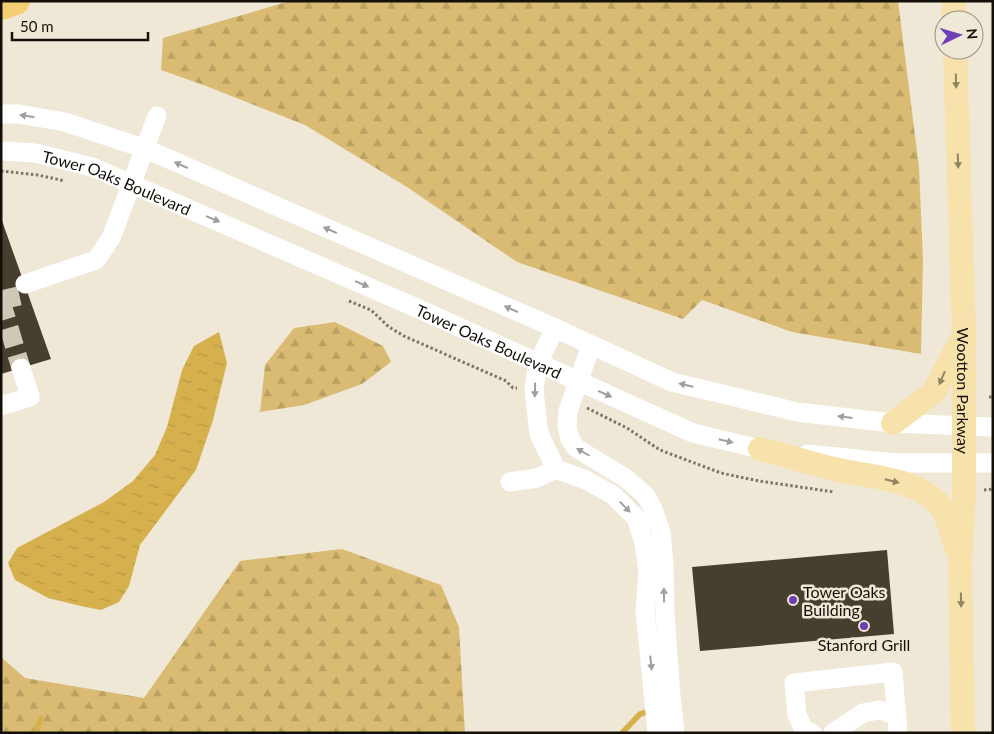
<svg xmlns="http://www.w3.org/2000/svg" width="994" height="734" font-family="Lato,sans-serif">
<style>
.forest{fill:url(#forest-firs)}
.water{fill:url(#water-ripples)}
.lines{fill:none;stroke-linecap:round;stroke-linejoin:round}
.stream{stroke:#d7b04e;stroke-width:5.5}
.building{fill:#463f30}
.minor-tunnel{stroke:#cfc8b7;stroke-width:19;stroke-dasharray:19 9;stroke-linecap:butt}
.path{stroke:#797569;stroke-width:3;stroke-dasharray:2.5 2.5;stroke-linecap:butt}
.minor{stroke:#fff;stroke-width:19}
.major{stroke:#f8e2ab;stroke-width:24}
.highway{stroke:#f4ce73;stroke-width:28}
.oneway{fill:#908462}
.oneway2{fill:#a09f9d}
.poi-dot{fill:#6d3eb6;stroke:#f0e8d6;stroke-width:2}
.labels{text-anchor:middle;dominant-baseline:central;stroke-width:5;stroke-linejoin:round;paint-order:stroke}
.street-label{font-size:16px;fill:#121009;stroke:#f0e8d6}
.poi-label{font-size:16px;fill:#121009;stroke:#f0e8d6;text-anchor:start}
</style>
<defs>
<pattern id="forest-firs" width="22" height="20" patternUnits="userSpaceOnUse" patternTransform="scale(1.25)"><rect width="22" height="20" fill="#dabb73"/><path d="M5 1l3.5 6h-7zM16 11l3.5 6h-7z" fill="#baa062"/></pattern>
<pattern id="water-ripples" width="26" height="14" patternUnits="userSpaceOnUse" patternTransform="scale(1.25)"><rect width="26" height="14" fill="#d7b04e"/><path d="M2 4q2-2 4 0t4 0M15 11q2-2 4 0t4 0" fill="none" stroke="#b89643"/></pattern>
</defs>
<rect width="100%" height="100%" fill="#f0e8d6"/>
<g class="forest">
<path d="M 290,1 L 898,1 L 919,167 L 923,260 L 921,354 L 792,332 L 702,300 L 683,319 L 517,262 L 407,187 L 305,125 L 206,86 L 161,70 L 163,38 Z"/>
<path d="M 335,322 L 383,346 L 391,362 L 362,384 L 304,405 L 260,412 L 265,365 L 294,328 Z"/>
<path d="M 342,549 L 441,585 L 459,627 L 465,733 L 1,733 L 1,657 L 25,678 L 144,698 L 240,561 Z"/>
</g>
<path class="water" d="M 219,332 L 227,363 L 213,420 L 196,470 L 140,545 L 129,586 L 119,602 L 101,610 L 81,606 L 48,598 L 15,580 L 8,563 L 17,548 L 104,502 L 133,481 L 155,455 L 167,427 L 182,370 L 194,346 Z"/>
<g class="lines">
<g class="stream">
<path d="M 36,733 L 41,718"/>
<path d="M 622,733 L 640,714 L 647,712"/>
</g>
</g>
<g class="building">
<path d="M 1,218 L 51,359 L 1,374 Z"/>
<path d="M 887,550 L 894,634 L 700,651 L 692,567 Z"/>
</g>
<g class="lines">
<g class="minor-tunnel">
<path d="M 1,300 L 28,294"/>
<path d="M 1,301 L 21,368"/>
</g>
<g class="path">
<path d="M 1,171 L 38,175 L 65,181"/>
<path d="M 349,301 L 371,310 L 389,327 L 404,336 L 506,381 L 513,388 L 517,388"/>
<path d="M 989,397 L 993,397"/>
<path d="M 587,408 L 627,428 L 660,450 L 721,473 L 759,481 L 834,492"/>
<path d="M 984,490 L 993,489"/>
</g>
<g class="minor">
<path d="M 1,114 L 19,114 L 65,122 L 146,149 L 555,328 L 672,382 L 797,412 L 893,423 L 993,427"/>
<path id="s1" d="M 1,151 L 35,153 L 92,167 L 419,309 L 693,433 L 760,449 L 773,450"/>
<path d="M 25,284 L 96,260 L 111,238 L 157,116"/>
<path d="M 555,328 L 538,363 L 534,390 L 539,434 L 556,469 L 586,480 L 613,495 L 636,518 L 644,543 L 648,572 L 645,610 L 657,733"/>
<path d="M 591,345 L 568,411 L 567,426 L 570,439 L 576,448 L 627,479 L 646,496 L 652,507 L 661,532 L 664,567 L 665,614 L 671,696 L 675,733"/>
<path d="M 1,406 L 30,397 L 21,368"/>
<path d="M 807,454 L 897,463 L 993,463"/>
<path d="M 510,482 L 537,478 L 556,469"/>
<path d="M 812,733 L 804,730 L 797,715 L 794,683 L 893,672 L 898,733"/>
<path d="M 833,733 L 863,713 L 879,710 L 896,715"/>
</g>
<g class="major">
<path d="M 954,1 L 954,20"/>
<path id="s2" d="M 955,50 L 964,334 L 964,491 L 960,562 L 963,733"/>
<path d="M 893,423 L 934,392 L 962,338"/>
<path d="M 760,449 C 785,455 809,463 834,469 C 867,477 910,477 936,501 C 948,512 951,533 956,547"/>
</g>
<path class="highway" d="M 1,6 L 16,1"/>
</g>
<defs><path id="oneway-solid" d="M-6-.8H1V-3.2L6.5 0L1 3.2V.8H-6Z" transform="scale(1.25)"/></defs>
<g class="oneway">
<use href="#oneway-solid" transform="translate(956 81) rotate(88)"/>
<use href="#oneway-solid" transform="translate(958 161) rotate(88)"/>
<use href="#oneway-solid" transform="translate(942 378) rotate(113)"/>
<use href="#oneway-solid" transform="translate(892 481) rotate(14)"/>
<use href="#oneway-solid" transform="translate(961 600) rotate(89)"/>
</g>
<g class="oneway2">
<use href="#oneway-solid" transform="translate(27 116) rotate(-171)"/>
<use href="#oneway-solid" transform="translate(181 165) rotate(-156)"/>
<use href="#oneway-solid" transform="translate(213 219) rotate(23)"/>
<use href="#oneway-solid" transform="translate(330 230) rotate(-156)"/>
<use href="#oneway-solid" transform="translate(362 284) rotate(23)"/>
<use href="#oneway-solid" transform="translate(511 309) rotate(-156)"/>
<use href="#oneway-solid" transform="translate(686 385) rotate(-167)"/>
<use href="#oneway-solid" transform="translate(535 390) rotate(91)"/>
<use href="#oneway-solid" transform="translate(605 394) rotate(24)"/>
<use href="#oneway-solid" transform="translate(845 417) rotate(-173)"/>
<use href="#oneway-solid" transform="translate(726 441) rotate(13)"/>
<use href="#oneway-solid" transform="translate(583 452) rotate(-150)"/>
<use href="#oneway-solid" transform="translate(625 507) rotate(46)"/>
<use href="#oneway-solid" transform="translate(664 595) rotate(-91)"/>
<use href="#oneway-solid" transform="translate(651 663) rotate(84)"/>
</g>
<g class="poi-dot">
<circle cx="793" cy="600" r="5"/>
<circle cx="864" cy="626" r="5"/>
</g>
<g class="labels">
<g class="street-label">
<text stroke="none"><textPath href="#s1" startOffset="121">Tower Oaks Boulevard</textPath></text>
<text stroke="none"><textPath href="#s1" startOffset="526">Tower Oaks Boulevard</textPath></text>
<text stroke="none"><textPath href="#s2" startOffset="341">Wootton Parkway</textPath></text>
</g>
<g class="poi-label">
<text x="803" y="591">Tower Oaks<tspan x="803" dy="18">Building</tspan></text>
<text x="864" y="644" text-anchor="middle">Stanford Grill</text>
</g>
</g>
<rect width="994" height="734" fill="none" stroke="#121009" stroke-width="5"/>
<g transform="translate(959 35) rotate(85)"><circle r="24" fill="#f0e8d6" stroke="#979284"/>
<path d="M0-4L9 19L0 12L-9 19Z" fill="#6d3eb6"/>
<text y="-8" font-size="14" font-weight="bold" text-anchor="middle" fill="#121009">N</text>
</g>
<path d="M12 32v8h136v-8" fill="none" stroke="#121009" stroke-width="2.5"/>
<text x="20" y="32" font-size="15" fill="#121009" stroke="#f0e8d6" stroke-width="4" paint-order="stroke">50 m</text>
</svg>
